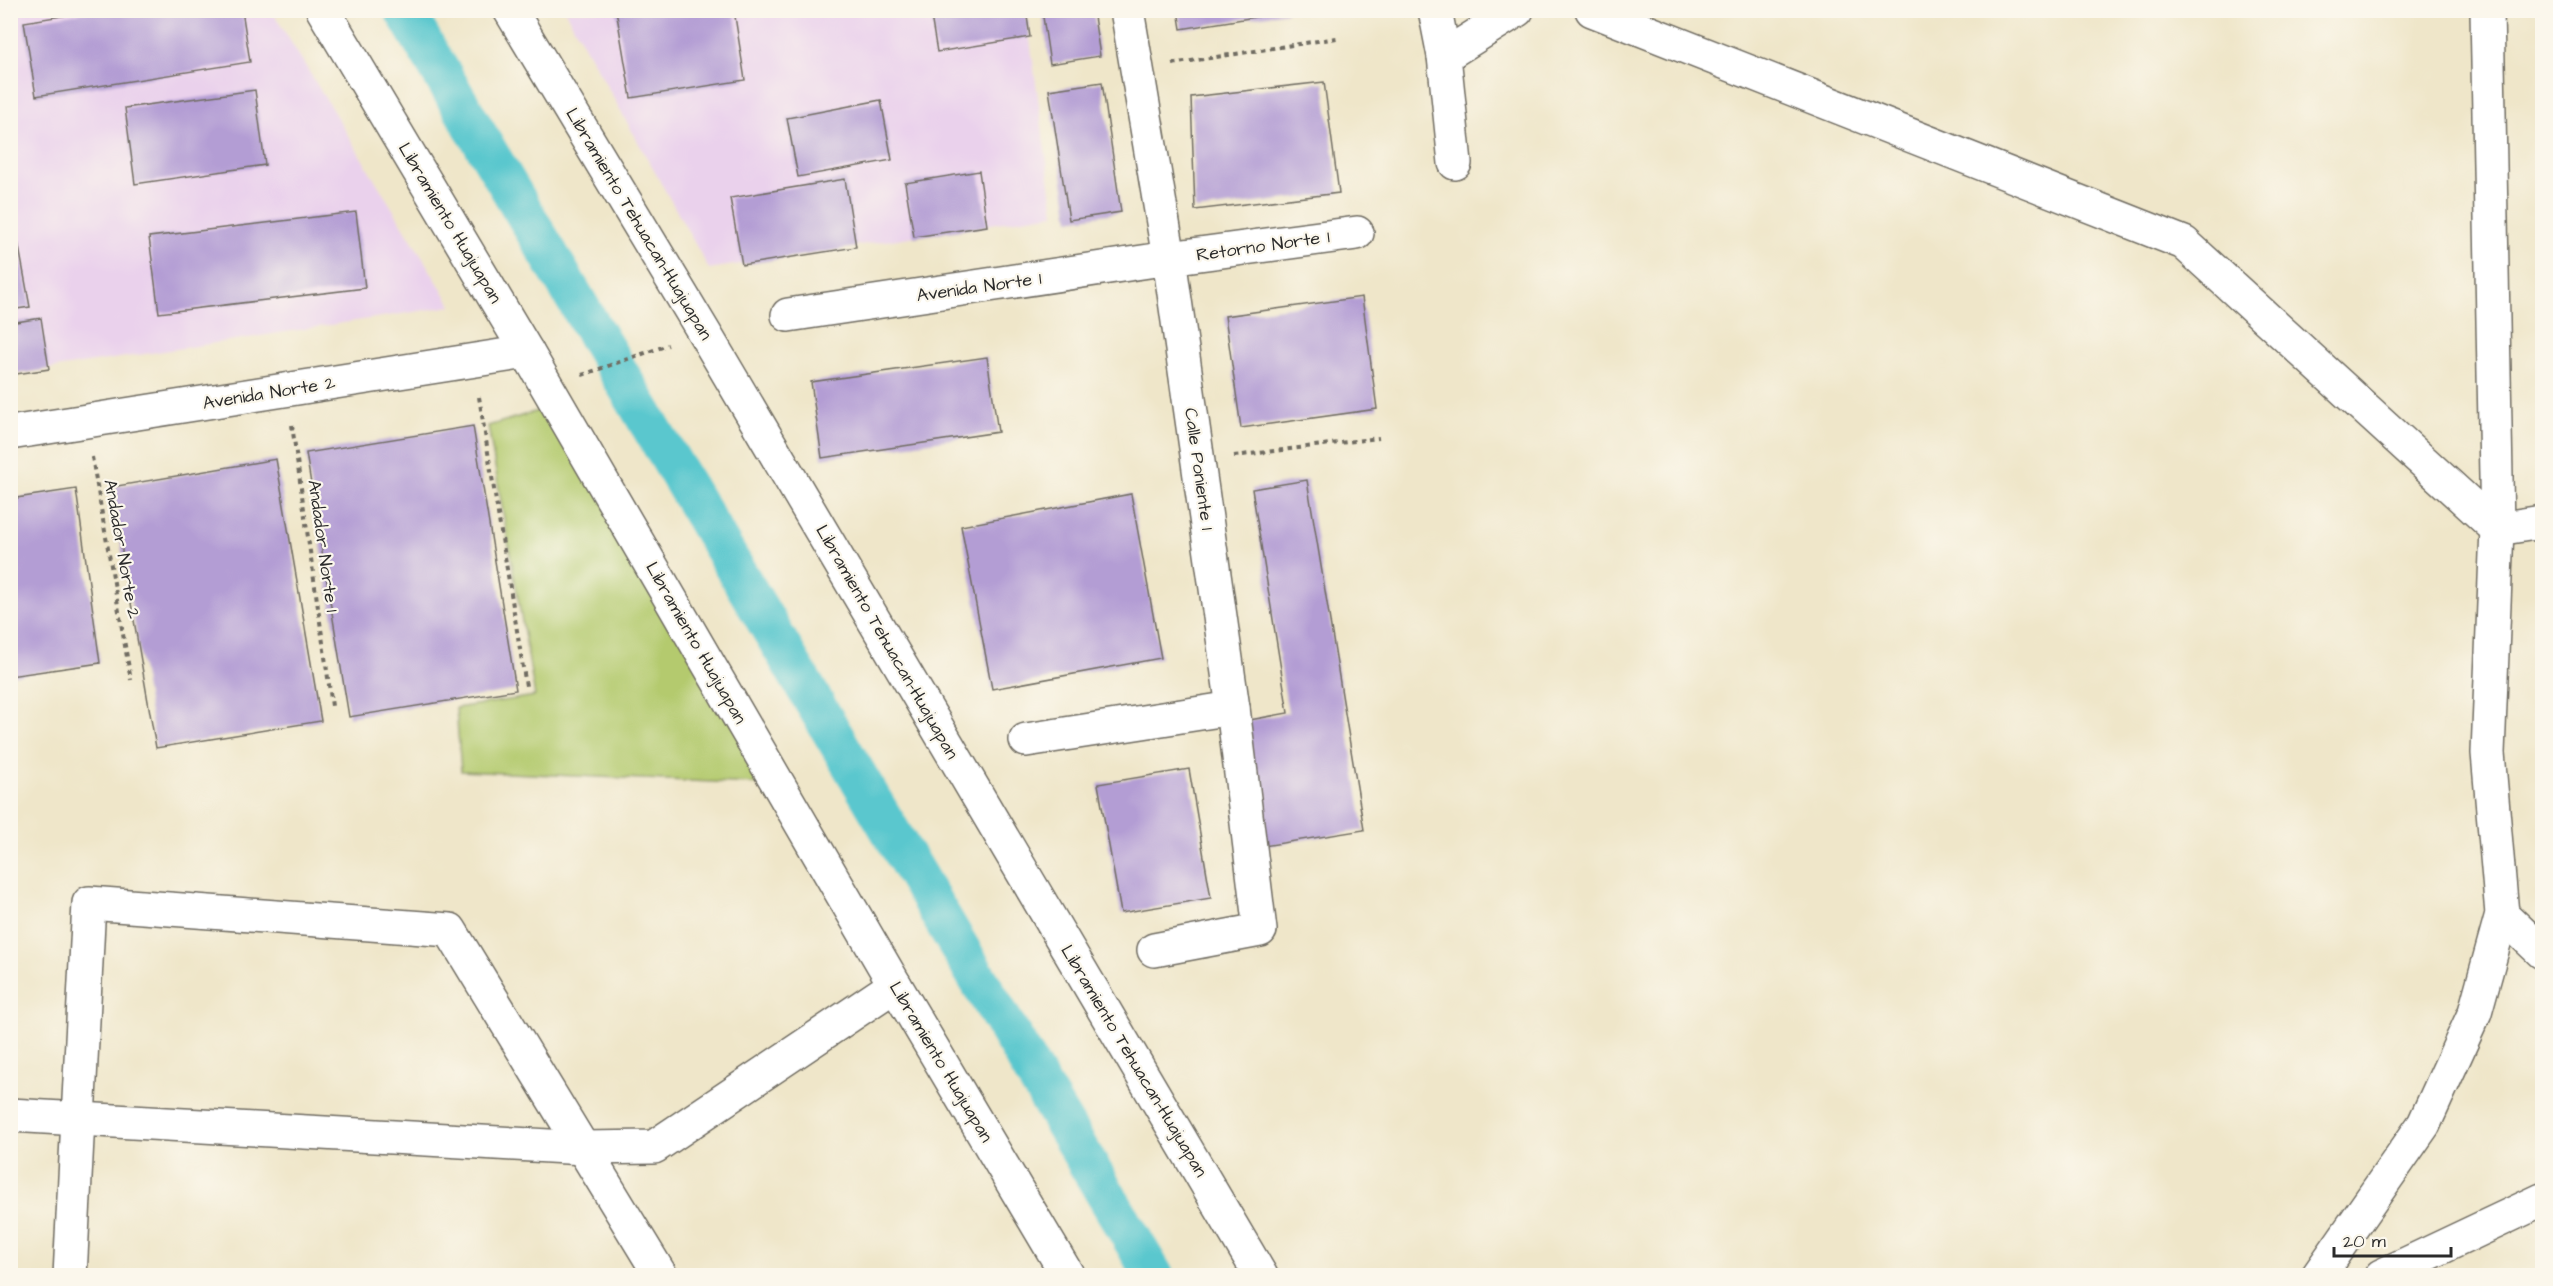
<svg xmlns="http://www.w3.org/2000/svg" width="2553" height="1286" font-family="'Architects Daughter',sans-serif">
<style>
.built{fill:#ead1ec}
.green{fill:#b4ca6e;stroke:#707a4c;stroke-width:1.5}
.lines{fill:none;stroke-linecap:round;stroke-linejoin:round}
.canal{stroke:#5ac7ce;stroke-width:40}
.building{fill:#b39dd4}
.minor-casing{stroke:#706c62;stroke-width:36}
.major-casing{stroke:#706c62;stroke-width:36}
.path{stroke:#706c62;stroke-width:4;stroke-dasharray:4.5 4.5;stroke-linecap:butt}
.minor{stroke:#fff;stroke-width:33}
.major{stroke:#fff;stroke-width:33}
.labels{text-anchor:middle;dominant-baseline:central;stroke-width:4.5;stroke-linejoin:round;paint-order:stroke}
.street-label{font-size:18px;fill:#2b2b2b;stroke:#fbf7ec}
</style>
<rect width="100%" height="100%" fill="#fbf7ec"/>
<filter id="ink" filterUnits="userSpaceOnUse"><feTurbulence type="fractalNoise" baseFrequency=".0167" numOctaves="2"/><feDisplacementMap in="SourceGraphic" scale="12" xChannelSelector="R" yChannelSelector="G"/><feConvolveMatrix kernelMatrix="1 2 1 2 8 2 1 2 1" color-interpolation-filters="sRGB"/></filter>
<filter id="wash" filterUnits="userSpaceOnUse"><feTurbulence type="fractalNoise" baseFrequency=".008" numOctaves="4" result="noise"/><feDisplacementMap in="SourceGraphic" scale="24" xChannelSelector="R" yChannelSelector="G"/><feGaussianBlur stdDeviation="1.35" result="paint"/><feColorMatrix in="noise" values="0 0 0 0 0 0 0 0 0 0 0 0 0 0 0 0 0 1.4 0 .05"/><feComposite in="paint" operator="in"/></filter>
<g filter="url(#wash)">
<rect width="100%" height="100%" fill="#efe6c9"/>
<g class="built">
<path d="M 11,10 L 272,11 L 452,306 L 49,369 L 41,318 L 11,323 Z"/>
<path d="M 565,11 L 1026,11 L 1054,214 L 709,269 Z"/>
</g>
<path class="green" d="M 558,405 L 779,785 L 461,771 L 456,708 L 535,696 L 488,426 Z"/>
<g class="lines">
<path class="canal" d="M 404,10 L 1154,1276"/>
</g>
<g id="blocks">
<g class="building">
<path d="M 99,10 L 242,10 L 250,62 L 36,96 L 24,22 Z"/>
<path d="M 616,10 L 734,10 L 745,80 L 631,98 Z"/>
<path d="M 930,10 L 1026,10 L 1030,37 L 937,52 Z"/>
<path d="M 1042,10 L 1093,10 L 1100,56 L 1050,64 Z"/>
<path d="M 1178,10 L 1287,10 L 1287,12 L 1181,29 Z"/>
<path d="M 1102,82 L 1121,212 L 1069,220 L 1049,90 Z"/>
<path d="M 1324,82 L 1339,193 L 1195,210 L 1191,97 Z"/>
<path d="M 255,90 L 265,165 L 135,184 L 125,108 Z"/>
<path d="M 881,100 L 892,160 L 798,177 L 787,118 Z"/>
<path d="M 979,171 L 987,226 L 914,237 L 905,183 Z"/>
<path d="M 845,179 L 856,247 L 742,265 L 730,198 Z"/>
<path d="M 10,198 L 30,307 L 10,310 Z"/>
<path d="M 356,212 L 365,288 L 159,313 L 149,237 Z"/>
<path d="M 1362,297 L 1377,409 L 1241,428 L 1225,316 Z"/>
<path d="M 41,318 L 49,369 L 10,375 L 10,323 Z"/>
<path d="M 987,357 L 998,432 L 822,458 L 811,382 Z"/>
<path d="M 473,426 L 516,690 L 349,717 L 306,453 Z"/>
<path d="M 276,459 L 321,721 L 156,748 L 111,487 Z"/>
<path d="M 1307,480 L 1364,830 L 1264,846 L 1244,721 L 1288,713 L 1252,489 Z"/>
<path d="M 76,489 L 100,663 L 10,676 L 10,499 Z"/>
<path d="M 1131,494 L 1161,658 L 992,689 L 961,526 Z"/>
<path d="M 1189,769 L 1211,898 L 1121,913 L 1098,784 Z"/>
</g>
</g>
</g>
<g filter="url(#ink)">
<use href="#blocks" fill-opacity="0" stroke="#706c62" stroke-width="1.5"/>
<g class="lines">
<g class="minor-casing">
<g id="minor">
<path d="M 1127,10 L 1169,258 L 1233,708 L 1260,930 L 1154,950"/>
<path d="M 1435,10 L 1444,56 L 1455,163"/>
<path d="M 1592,10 L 2184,243 L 2497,529"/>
<path d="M 1444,56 L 1517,10"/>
<path d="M 788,315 L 1169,258 L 1357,233"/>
<path d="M 10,433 L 527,352"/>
<path d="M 2497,529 L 2542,522"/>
<path d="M 1026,740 L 1233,708"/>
<path d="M 2502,914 L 2542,952"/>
<path d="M 10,1115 L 584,1148 L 654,1147 L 895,985"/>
<path d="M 70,1276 L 89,903 L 450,930 L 661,1276"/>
<path d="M 2318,1276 L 2424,1124 L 2475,1012 L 2502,914 L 2488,753 L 2497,529 L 2487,10"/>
<path d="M 2381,1276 L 2542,1200"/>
</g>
</g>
<g class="major-casing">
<g id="major">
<path d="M 323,10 L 527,352 L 895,985 L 1068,1276"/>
<path d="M 510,10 L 705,334 L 1261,1276"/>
</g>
</g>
<g class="path">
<path d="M 1172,64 L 1337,38"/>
<path d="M 582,375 L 668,345"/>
<path d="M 479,397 L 526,686"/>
<path d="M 292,425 L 332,706"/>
<path d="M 1234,456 L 1379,438"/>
<path d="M 92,457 L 131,680"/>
</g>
<use href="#minor" class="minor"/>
<use href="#major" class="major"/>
</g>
</g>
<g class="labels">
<g class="street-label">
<text transform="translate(450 223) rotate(59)">Libramiento Huajuapan</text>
<text transform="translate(639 224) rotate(59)">Libramiento Tehuacan-Huajuapan</text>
<text transform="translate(1263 246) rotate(-8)">Retorno Norte 1</text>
<text transform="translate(979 287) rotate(-8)">Avenida Norte 1</text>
<text transform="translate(269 393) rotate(-9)">Avenida Norte 2</text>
<text transform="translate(1199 469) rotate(82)">Calle Poniente 1</text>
<text transform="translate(323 546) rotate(82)">Andador Norte 1</text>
<text transform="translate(122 549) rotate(80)">Andador Norte 2</text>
<text transform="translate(887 642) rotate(60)">Libramiento Tehuacan-Huajuapan</text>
<text transform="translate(696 643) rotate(60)">Libramiento Huajuapan</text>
<text transform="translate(1134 1061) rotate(59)">Libramiento Tehuacan-Huajuapan</text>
<text transform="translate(941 1062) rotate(59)">Libramiento Huajuapan</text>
</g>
</g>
<rect width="2553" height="1286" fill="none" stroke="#fbf7ec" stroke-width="36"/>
<path d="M2334 1247v9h117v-9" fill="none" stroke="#2b2b2b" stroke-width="3"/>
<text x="2343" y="1247" font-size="18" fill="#2b2b2b" stroke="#fbf7ec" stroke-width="4.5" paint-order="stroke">20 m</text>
</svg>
